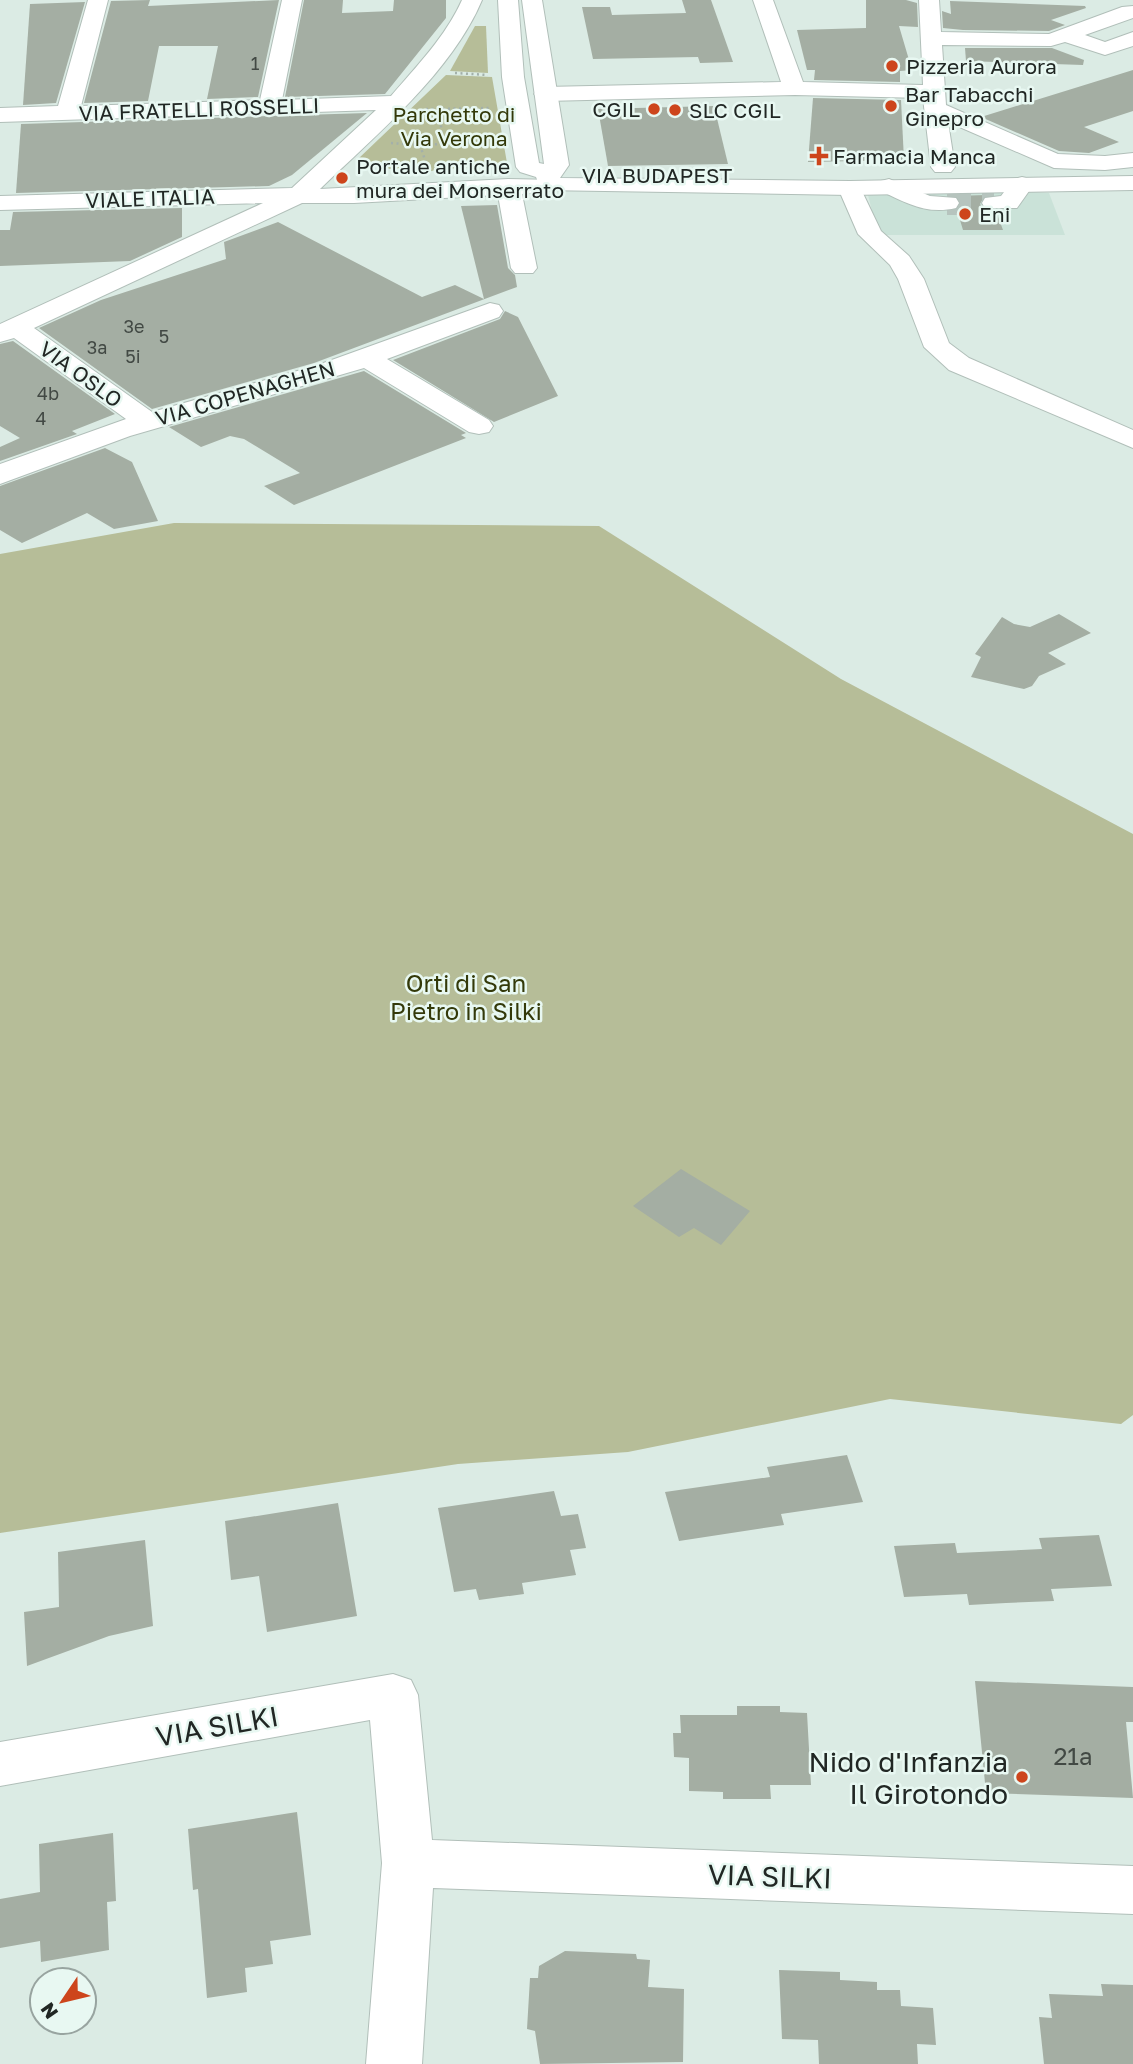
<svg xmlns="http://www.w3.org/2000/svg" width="1133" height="2064" font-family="'Golos Text',sans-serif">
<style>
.built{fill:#cae2d8}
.green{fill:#b6bd98}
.building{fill:#a4aea3}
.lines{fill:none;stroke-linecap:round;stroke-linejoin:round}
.minor-tunnel{stroke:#b6c4be;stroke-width:24;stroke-dasharray:24 11;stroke-linecap:butt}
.minor-casing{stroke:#b1bfb9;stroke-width:2}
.major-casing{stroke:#b1bfb9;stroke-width:2}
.path{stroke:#a3b0aa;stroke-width:2.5;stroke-dasharray:2 3.5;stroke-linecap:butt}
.minor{fill:#fff;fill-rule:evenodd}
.major{fill:#fff;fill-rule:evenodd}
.poi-dot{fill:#cd451c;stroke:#e8f8f2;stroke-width:2.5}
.labels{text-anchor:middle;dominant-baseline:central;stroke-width:5;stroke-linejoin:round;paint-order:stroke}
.far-number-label{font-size:18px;fill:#424944}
.far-poi-label{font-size:21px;fill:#212724;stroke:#e8f8f2;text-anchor:start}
.far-street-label{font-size:21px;fill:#212724;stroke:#e8f8f2}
.far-park-label{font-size:21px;fill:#333909;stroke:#e8f8f2}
.park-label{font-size:24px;fill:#333909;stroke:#e8f8f2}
.near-number-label{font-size:24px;fill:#424944}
.near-street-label{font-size:28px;fill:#212724;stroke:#e8f8f2}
.near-poi-label{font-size:28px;fill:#212724;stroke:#e8f8f2;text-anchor:end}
</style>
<rect width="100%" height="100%" fill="#dbebe4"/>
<path class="built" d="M 1002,190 L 1049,193 L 1065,235 L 878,235 L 867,191 Z"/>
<g class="green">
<path d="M 475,26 L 486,26 L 488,73 L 450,71 Z"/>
<path d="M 446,75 L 492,77 L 507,163 L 430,171 L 429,167 L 390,169 L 358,159 Z"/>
<path d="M 174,523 L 599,526 L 841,679 L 1133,834 L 1133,1415 L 1121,1424 L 890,1399 L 628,1452 L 458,1464 L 0,1533 L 0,554 Z"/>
</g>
<g class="building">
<path d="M 150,0 L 148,6 L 279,0 L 258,97 L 207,99 L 218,46 L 159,46 L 148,101 L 84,103 L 111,1 Z"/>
<path d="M 304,0 L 343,0 L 342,13 L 393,11 L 394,0 L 446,0 L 446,18 L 385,94 L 285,97 Z"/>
<path d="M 682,0 L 711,0 L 733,62 L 700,63 L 698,57 L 593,59 L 582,7 L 610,7 L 612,15 L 686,13 Z"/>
<path d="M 866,0 L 906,0 L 917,3 L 918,27 L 899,26 L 912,70 L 900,71 L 900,82 L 814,80 L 815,70 L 807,70 L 797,30 L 866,28 Z"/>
<path d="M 950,1 L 1085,6 L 1086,8 L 1051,20 L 1065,25 L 1049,31 L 963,30 L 943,28 L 942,11 L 951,14 Z"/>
<path d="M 85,2 L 56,103 L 23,105 L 30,4 Z"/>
<path d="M 965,48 L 1052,48 L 1084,60 L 1083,65 L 966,61 Z"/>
<path d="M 1133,70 L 1133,111 L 1084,127 L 1119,142 L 1089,153 L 1059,151 L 981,117 Z"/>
<path d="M 813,98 L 901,100 L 904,160 L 808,162 Z"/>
<path d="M 714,106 L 728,164 L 608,166 L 598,109 Z"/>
<path d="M 367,113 L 292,175 L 269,186 L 16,193 L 21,124 Z"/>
<path d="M 985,195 L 980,204 L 985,211 L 996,211 L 1003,230 L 963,230 L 957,210 L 961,202 L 957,196 Z"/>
<path d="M 497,205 L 508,268 L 515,275 L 517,287 L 314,363 L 152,409 L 39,328 L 101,300 L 226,259 L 224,242 L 278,222 L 422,297 L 455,285 L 484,299 L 461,206 Z"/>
<path d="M 182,208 L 182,237 L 130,261 L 0,266 L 0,230 L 10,230 L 13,212 Z"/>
<path d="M 505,311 L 518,317 L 558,396 L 494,422 L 393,360 L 500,319 Z"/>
<path d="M 13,341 L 115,414 L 72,431 L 77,434 L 0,461 L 0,447 L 20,438 L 0,426 L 0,344 Z"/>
<path d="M 364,371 L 466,433 L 461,435 L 466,438 L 294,505 L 264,486 L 300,473 L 244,439 L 230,436 L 201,447 L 169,427 Z"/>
<path d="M 105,448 L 132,462 L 158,521 L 114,529 L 87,513 L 22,543 L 0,530 L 0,486 Z"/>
<path d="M 1059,614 L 1091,633 L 1048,653 L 1066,664 L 1039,676 L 1032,686 L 1024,689 L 971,677 L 981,657 L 975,654 L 1002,617 L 1014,624 L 1030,627 Z"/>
<path d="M 681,1169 L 750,1211 L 721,1245 L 694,1228 L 679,1237 L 633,1206 Z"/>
<path d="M 847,1455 L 863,1502 L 781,1514 L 784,1525 L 679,1541 L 665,1492 L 770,1477 L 767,1467 Z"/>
<path d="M 554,1491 L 561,1516 L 578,1514 L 586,1548 L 570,1550 L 576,1575 L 522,1583 L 524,1594 L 479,1600 L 476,1589 L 454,1592 L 438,1508 Z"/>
<path d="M 338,1503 L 357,1616 L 267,1632 L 259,1576 L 231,1580 L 225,1521 Z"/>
<path d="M 1099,1535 L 1112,1586 L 1051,1589 L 1054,1601 L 1006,1603 L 969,1605 L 967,1594 L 904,1597 L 894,1546 L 955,1543 L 957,1553 L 1042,1549 L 1039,1538 Z"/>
<path d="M 145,1540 L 153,1626 L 109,1636 L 27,1666 L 24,1612 L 59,1607 L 58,1552 Z"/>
<path d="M 975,1681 L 1133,1687 L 1133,1722 L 1126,1722 L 1133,1798 L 986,1793 Z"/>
<path d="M 737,1706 L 780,1706 L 780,1712 L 807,1713 L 811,1785 L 770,1785 L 771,1799 L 723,1799 L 723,1792 L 689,1791 L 689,1758 L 674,1757 L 673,1733 L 681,1733 L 680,1715 L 737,1715 Z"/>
<path d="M 297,1812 L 311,1935 L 270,1941 L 273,1964 L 245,1968 L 247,1992 L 207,1998 L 198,1889 L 193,1890 L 188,1829 Z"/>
<path d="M 113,1833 L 116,1901 L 107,1902 L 109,1950 L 41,1962 L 40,1941 L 0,1948 L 0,1899 L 40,1892 L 39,1844 Z"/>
<path d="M 565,1951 L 636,1954 L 637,1959 L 650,1960 L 648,1987 L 684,1989 L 683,2062 L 540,2064 L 535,2031 L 527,2029 L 530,1978 L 538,1978 L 539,1966 Z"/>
<path d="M 779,1970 L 840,1972 L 840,1980 L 877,1982 L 877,1990 L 900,1990 L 901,2006 L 933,2008 L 936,2045 L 917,2044 L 918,2064 L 819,2064 L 818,2040 L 782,2039 Z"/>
<path d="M 1101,1984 L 1133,1985 L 1133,2064 L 1044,2064 L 1039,2017 L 1052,2018 L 1049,1994 L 1103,1996 Z"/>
</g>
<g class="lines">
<path class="minor-tunnel" d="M 947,203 L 994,203"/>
<g class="minor-casing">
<g id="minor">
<path d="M 88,0 L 108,0 L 81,106 L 260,100 L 282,0 L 302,0 L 282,100 L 391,96 C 416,67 446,36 462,0 L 482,0 C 452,72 376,135 320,189 L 508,179 L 557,180 L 561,185 L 557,190 L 522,194 L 537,268 L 533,273 L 515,273 L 511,268 L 498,195 L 354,203 L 302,203 L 34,328 L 152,412 L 315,366 L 490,303 L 499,305 L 503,311 L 499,317 L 387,359 L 489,420 L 493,426 L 489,432 L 479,434 L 469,432 L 364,368 L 130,436 L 0,484 L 0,464 L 126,419 L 14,338 L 0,342 L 0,324 L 263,203 L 0,210 L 0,196 L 292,188 L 376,110 L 0,122 L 0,108 L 58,106 Z"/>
<path d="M 753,0 L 773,0 L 803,82 L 923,85 L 919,0 L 939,0 L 941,32 L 1049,34 L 1122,7 L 1133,6 L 1133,18 L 1085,35 L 1105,42 L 1133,32 L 1133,46 L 1105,55 L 1065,42 L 1051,46 L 942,45 L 946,105 L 1058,154 L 1105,156 L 1133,153 L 1133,167 L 1105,170 L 1054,168 L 948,122 L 955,167 L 951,172 L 935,172 L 931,167 L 923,98 L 795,95 L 545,101 L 534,94 L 545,87 L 781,82 Z"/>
<path d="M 1022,177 L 1030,179 L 1034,184 L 1017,208 L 985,208 L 982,203 L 985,198 L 1001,196 L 1014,179 Z"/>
<path d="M 889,179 L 930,196 L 956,198 L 959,203 L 956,208 C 927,215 906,203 881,191 L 877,186 L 881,181 Z"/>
<path d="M 850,181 L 858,183 L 881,231 L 909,256 L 924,279 L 949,343 L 969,358 L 1133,430 L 1133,448 L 949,370 L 924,347 L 898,279 L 890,265 L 858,234 L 838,188 L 842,183 Z"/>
<path d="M 393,1674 L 411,1680 L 418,1695 L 432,1840 L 1133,1866 L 1133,1914 L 433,1888 L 422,2064 L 366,2064 L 382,1863 L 370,1720 L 0,1786 L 0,1742 Z"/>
</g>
</g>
<g class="major-casing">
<path id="major" d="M 498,0 L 518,0 L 524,77 L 539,163 L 544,164 L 522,0 L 542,0 L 569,165 L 560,178 L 850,181 L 1133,176 L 1133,190 L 850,195 L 541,190 L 536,177 L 520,172 L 516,167 L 502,77 Z"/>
</g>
<g class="path">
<path d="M 455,73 L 488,75"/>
<path d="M 426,109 L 491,108"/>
<path d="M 439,109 L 443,144"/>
<path d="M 391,143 L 420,145 L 498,141"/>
<path d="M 420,145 L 427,166"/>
</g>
<use href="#minor" class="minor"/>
<use href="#major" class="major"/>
</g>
<g class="poi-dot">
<circle cx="892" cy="66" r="7"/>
<circle cx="891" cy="106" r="7"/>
<circle cx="654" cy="109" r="7"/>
<circle cx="675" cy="110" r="7"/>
<path d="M815.5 145.5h7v7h7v7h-7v7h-7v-7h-7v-7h7z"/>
<circle cx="342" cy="178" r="7"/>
<circle cx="965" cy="214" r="7"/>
<circle cx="1022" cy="1777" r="7"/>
</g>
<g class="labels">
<g class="far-number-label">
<text x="255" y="63">1</text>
<text x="134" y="326">3e</text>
<text x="164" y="336">5</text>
<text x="97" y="347">3a</text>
<text x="133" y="356">5i</text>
<text x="48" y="393">4b</text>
<text x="41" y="418">4</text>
</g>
<g class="far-poi-label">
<text x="906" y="66">Pizzeria Aurora</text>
<text x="905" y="94">Bar Tabacchi<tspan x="905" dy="24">Ginepro</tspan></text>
<text x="640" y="109" text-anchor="end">CGIL</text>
<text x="689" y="110">SLC CGIL</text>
<text x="833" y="156">Farmacia Manca</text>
<text x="356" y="166">Portale antiche<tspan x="356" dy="24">mura dei Monserrato</tspan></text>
<text x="979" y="214">Eni</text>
</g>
<g class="far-street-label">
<text transform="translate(199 109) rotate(-2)">VIA FRATELLI ROSSELLI</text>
<text x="657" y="175">VIA BUDAPEST</text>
<text transform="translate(150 198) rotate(-2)">VIALE ITALIA</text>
<text transform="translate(81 374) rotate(36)">VIA OSLO</text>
<text transform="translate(245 393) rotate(-16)">VIA COPENAGHEN</text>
</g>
<g class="far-park-label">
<text x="454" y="114">Parchetto di<tspan x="454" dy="24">Via Verona</tspan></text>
</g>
<g class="park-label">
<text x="466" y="982">Orti di San<tspan x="466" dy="28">Pietro in Silki</tspan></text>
</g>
<g class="near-number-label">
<text x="1073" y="1755">21a</text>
</g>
<g class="near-street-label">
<text transform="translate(217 1726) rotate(-10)">VIA SILKI</text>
<text transform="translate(770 1876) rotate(2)">VIA SILKI</text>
</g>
<g class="near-poi-label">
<text x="1008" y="1761">Nido d'Infanzia<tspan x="1008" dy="32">Il Girotondo</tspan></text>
</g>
</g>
<g transform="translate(63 2001) rotate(235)"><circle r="33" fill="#e8f8f2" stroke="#98a4a0" stroke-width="2"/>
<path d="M0-5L12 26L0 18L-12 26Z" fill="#cd451c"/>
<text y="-10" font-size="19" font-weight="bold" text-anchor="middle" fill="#212724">N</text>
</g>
</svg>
